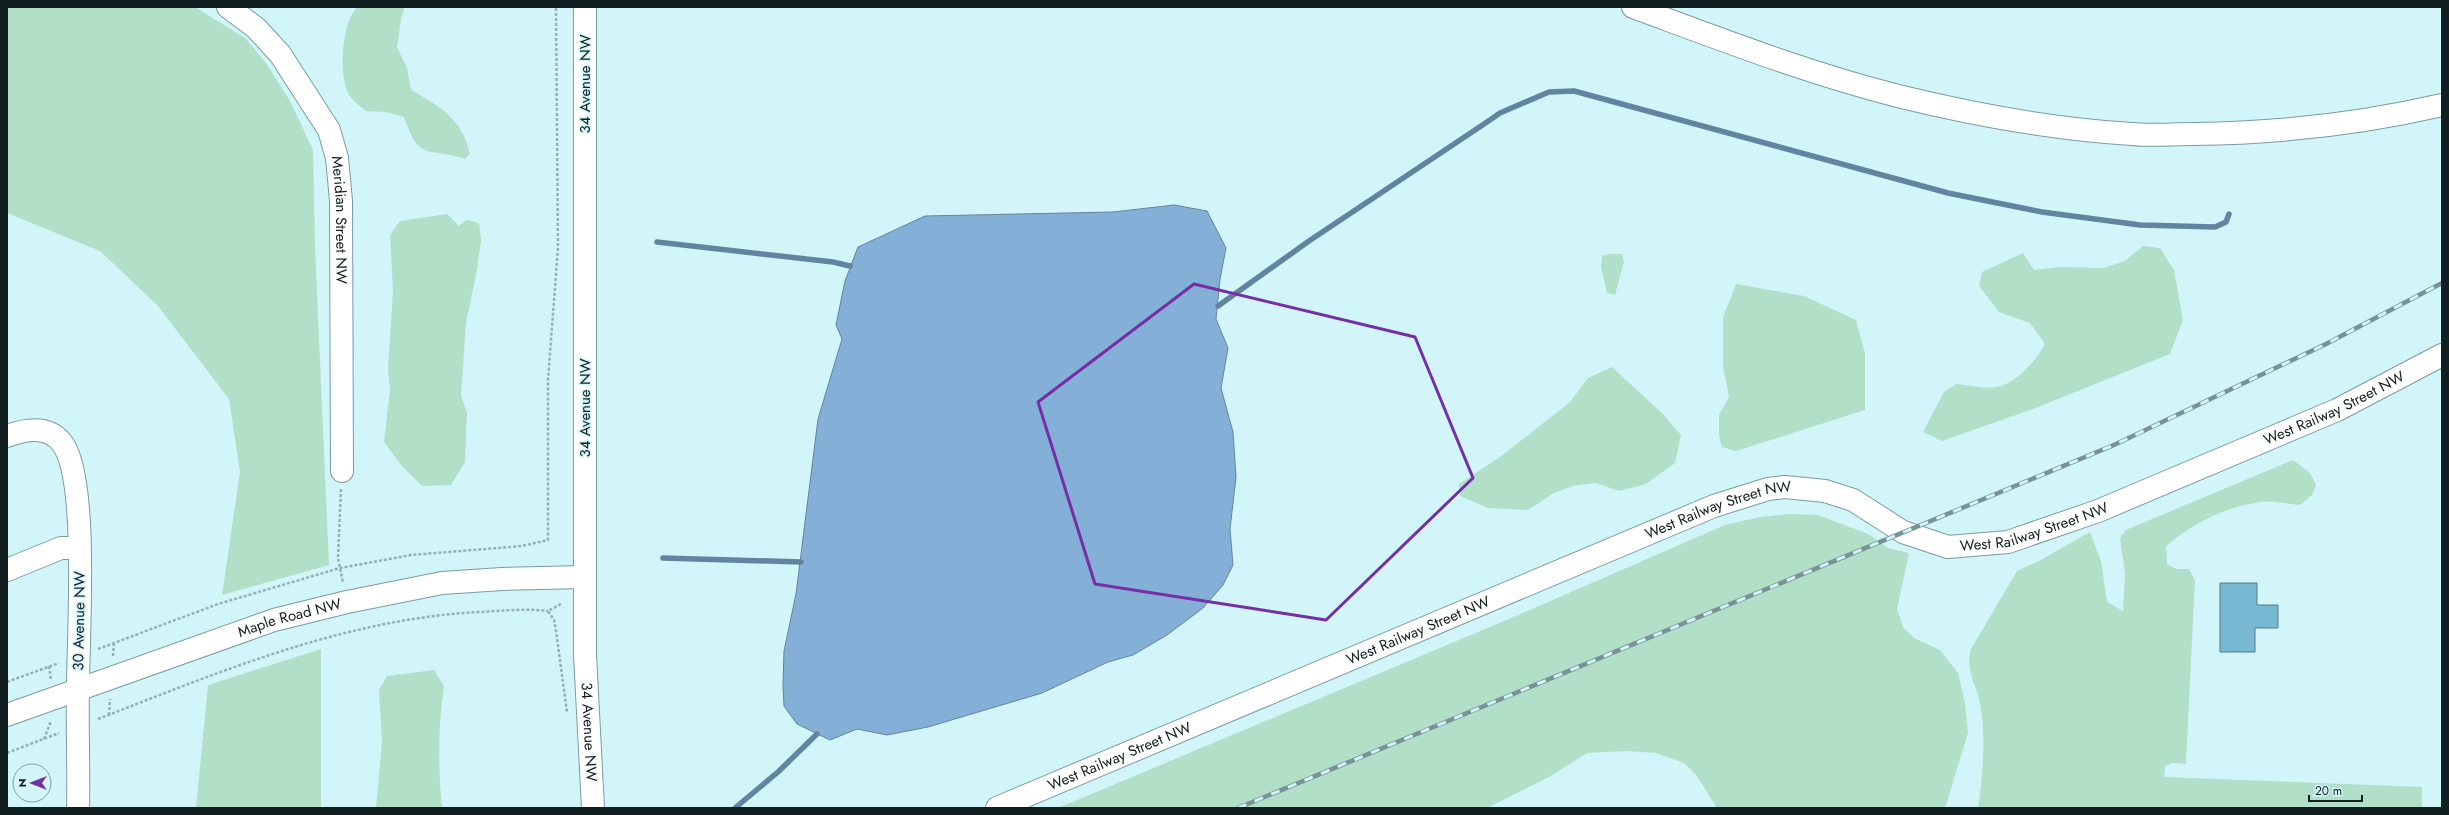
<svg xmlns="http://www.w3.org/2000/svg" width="2449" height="815" font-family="Jost,sans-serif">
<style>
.green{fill:#b2dfc8}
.water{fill:#84b0d8;stroke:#6284a1}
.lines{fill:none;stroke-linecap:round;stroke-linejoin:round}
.stream{stroke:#6284a1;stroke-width:5.5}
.building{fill:#78b8d2;stroke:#5c7884}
.minor-casing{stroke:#7a9ca0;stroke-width:24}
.highway-casing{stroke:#7a9ca0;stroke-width:24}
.path{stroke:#94b1b4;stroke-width:2.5;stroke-dasharray:3 2;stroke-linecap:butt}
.minor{stroke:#fff;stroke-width:22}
.highway{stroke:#fff;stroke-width:22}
.rail-casing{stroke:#789295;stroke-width:4.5}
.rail{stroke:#d1f5f9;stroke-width:3;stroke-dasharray:9;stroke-linecap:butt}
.marked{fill:none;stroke:#752fa3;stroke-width:3;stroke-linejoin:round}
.labels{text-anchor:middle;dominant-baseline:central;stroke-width:3;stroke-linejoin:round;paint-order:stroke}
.street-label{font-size:15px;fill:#111e20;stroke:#d1f5f9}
</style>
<rect width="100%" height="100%" fill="#d1f5f9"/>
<g class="green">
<path d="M 7,7 L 195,7 L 245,38 L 266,63 L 290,101 L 313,150 L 315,247 L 329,565 L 222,595 L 240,472 L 229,399 L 158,306 L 100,251 L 7,213 Z"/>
<path d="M 357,7 L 405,7 L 401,19 L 397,47 L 407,68 L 411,90 C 440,106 463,120 470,154 L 465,159 C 426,146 420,163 404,117 L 385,112 L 366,111 C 360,106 349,98 347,91 C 339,69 342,24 357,7 Z"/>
<path d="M 447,214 L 459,226 L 467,220 L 479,223 L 481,240 L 477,270 L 466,323 L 461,395 L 467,413 L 465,462 L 451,485 L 422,486 L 402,466 L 384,442 L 390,390 L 388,368 L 393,291 L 390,235 L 400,221 Z"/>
<path d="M 2143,246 L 2160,248 L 2174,270 L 2183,320 L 2170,354 L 2033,409 L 1942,441 L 1923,432 L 1944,392 L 1956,384 C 1985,387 1999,394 2022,373 C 2032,363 2039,356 2045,344 L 2030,323 L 1999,312 L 1979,286 L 1982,272 L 2023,253 L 2034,270 L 2060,267 L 2103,268 L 2125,261 Z"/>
<path d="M 1609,254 L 1622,254 L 1624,262 L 1615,295 L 1607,293 L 1601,267 L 1602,256 Z"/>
<path d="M 1736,284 L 1804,296 L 1856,320 L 1865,353 L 1865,410 L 1736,451 L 1722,447 L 1719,436 L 1719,415 L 1729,397 L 1723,367 L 1723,317 Z"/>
<path d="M 1612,367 L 1663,414 L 1681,435 L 1675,463 L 1646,484 L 1619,491 L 1596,483 L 1573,486 L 1554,493 L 1528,510 L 1488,508 L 1460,496 L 1459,484 L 1500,457 L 1570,402 L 1588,378 Z"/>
<path d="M 2293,460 L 2310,473 L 2316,485 L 2312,495 L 2300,505 C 2288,504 2272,500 2260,502 C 2224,507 2194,523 2166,546 L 2167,564 L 2176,569 L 2189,569 L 2195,580 L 2186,764 L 2173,763 L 2165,766 L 2164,777 L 2422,787 L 2422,808 L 1978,808 C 1983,776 1986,735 1980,703 C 1976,682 1965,672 1971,649 L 2017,571 L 2039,561 L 2090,532 L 2101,561 L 2107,602 L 2123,611 L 2125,574 L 2120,538 L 2126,530 Z"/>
<path d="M 1790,514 L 1818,515 L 1868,534 L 1888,548 L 1909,553 L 1897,609 L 1903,627 L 1914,638 L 1940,650 L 1958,673 L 1965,703 L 1968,733 L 1945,808 L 1717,808 L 1697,776 L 1684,763 L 1656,753 L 1626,751 L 1587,753 L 1551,776 L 1487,808 L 1058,808 L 1509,619 L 1725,525 L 1760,517 Z"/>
<path d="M 321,649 L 321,808 L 196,808 L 208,685 Z"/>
<path d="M 434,670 L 444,686 C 438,727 438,767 442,808 L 376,808 L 382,743 L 379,690 L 387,676 Z"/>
</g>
<path class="water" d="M 1174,205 L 1207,211 L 1226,248 L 1220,279 L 1216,319 L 1228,348 L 1221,388 L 1233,432 L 1236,477 L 1230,529 L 1233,565 L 1223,585 L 1203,608 L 1167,635 L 1133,655 L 1108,662 L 1042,693 L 928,727 L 887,735 L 857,729 L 830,740 L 797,724 L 784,706 L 783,686 L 784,651 L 796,594 L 818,419 L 842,339 L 836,325 L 845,281 L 858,247 L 925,216 L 1113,212 Z"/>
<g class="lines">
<g class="stream">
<path d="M 657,242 L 833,262 L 850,266"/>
<path d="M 1218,306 L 1309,241 L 1487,122 L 1500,113 L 1549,92 L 1574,91 L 1948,193 L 2042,212 L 2140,225 L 2215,227 L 2226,222 L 2229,214"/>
<path d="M 663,558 L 801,562"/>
<path d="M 735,808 L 778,772 L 817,734"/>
</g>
</g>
<path class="building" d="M 2220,583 L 2257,583 L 2257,605 L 2278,605 L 2278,628 L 2255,628 L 2255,652 L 2220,652 Z"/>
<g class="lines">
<g class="minor-casing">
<g id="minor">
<path id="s1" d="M 228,7 L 256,28 L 280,54 L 329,130 L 337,158 L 341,201 L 342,471"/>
<path id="s2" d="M 585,7 L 585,655 L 593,808"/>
<path d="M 7,436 C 26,429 48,425 62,443 C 89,477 78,638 78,687 C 77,727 79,768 78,808"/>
<path d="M 7,570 L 61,548 L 79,548"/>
<path id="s3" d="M 7,715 L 274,620 L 347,602 L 442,583 L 502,579 L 584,577"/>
<path id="s4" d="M 997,808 L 1714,506 L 1768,489 L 1785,487 L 1825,491 L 1853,500 L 1903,532 L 1948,547 L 2008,542 L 2098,511 L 2337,410 L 2442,355"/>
</g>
</g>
<g class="highway-casing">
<path id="highway" d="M 1633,7 C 1720,39 1807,73 1898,96 C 1975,115 2052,129 2132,134 C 2152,136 2173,134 2194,134 C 2278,133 2360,124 2442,105"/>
</g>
<g class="path">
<path d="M 341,489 L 338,558 L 343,583"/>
<path d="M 561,604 L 548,611 L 554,620 L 556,631 L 567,712"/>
<path d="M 98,649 L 218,604 L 340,568 L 411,555 L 522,546 L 548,540 L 548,380 L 558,247 L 556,7"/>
<path d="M 113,656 L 114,642"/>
<path d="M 49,666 L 51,680"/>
<path d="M 7,682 L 59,663"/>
<path d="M 109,715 L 110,699"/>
<path d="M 98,719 C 222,671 345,619 479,612 C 502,611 525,608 548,611"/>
<path d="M 44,739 L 51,721"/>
<path d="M 7,753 L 59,733"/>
</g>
<use href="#minor" class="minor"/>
<use href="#highway" class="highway"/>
<g class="rail-casing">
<path id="rail" d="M 1238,808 L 2114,445 L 2326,344 L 2442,283"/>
</g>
<use href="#rail" class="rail"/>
</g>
<path class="marked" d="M 1194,284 L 1415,337 L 1473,478 L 1326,620 L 1095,584 L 1038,402 Z"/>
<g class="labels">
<g class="street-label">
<text transform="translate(585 84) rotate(-90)">34 Avenue NW</text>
<text stroke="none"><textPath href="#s1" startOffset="252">Meridian Street NW</textPath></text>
<text transform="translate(585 408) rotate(-90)">34 Avenue NW</text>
<text stroke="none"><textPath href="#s4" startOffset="1441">West Railway Street NW</textPath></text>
<text stroke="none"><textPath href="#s4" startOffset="781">West Railway Street NW</textPath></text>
<text stroke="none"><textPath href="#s4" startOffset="1117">West Railway Street NW</textPath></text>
<text stroke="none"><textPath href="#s3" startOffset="299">Maple Road NW</textPath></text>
<text transform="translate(79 621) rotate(-89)">30 Avenue NW</text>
<text stroke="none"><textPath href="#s4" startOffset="457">West Railway Street NW</textPath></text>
<text stroke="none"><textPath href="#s2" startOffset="725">34 Avenue NW</textPath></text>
<text stroke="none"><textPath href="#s4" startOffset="133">West Railway Street NW</textPath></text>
</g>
</g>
<rect width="2449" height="815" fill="none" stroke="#111e20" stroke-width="16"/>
<g transform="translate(32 783) rotate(270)"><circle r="19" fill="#d1f5f9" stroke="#849fa2"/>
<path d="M0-3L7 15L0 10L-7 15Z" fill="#752fa3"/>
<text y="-6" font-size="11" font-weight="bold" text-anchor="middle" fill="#111e20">N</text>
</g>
<path d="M2309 795v6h53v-6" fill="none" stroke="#111e20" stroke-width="2"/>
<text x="2315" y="795" font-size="12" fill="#111e20" stroke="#d1f5f9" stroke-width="3" paint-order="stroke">20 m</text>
</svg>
